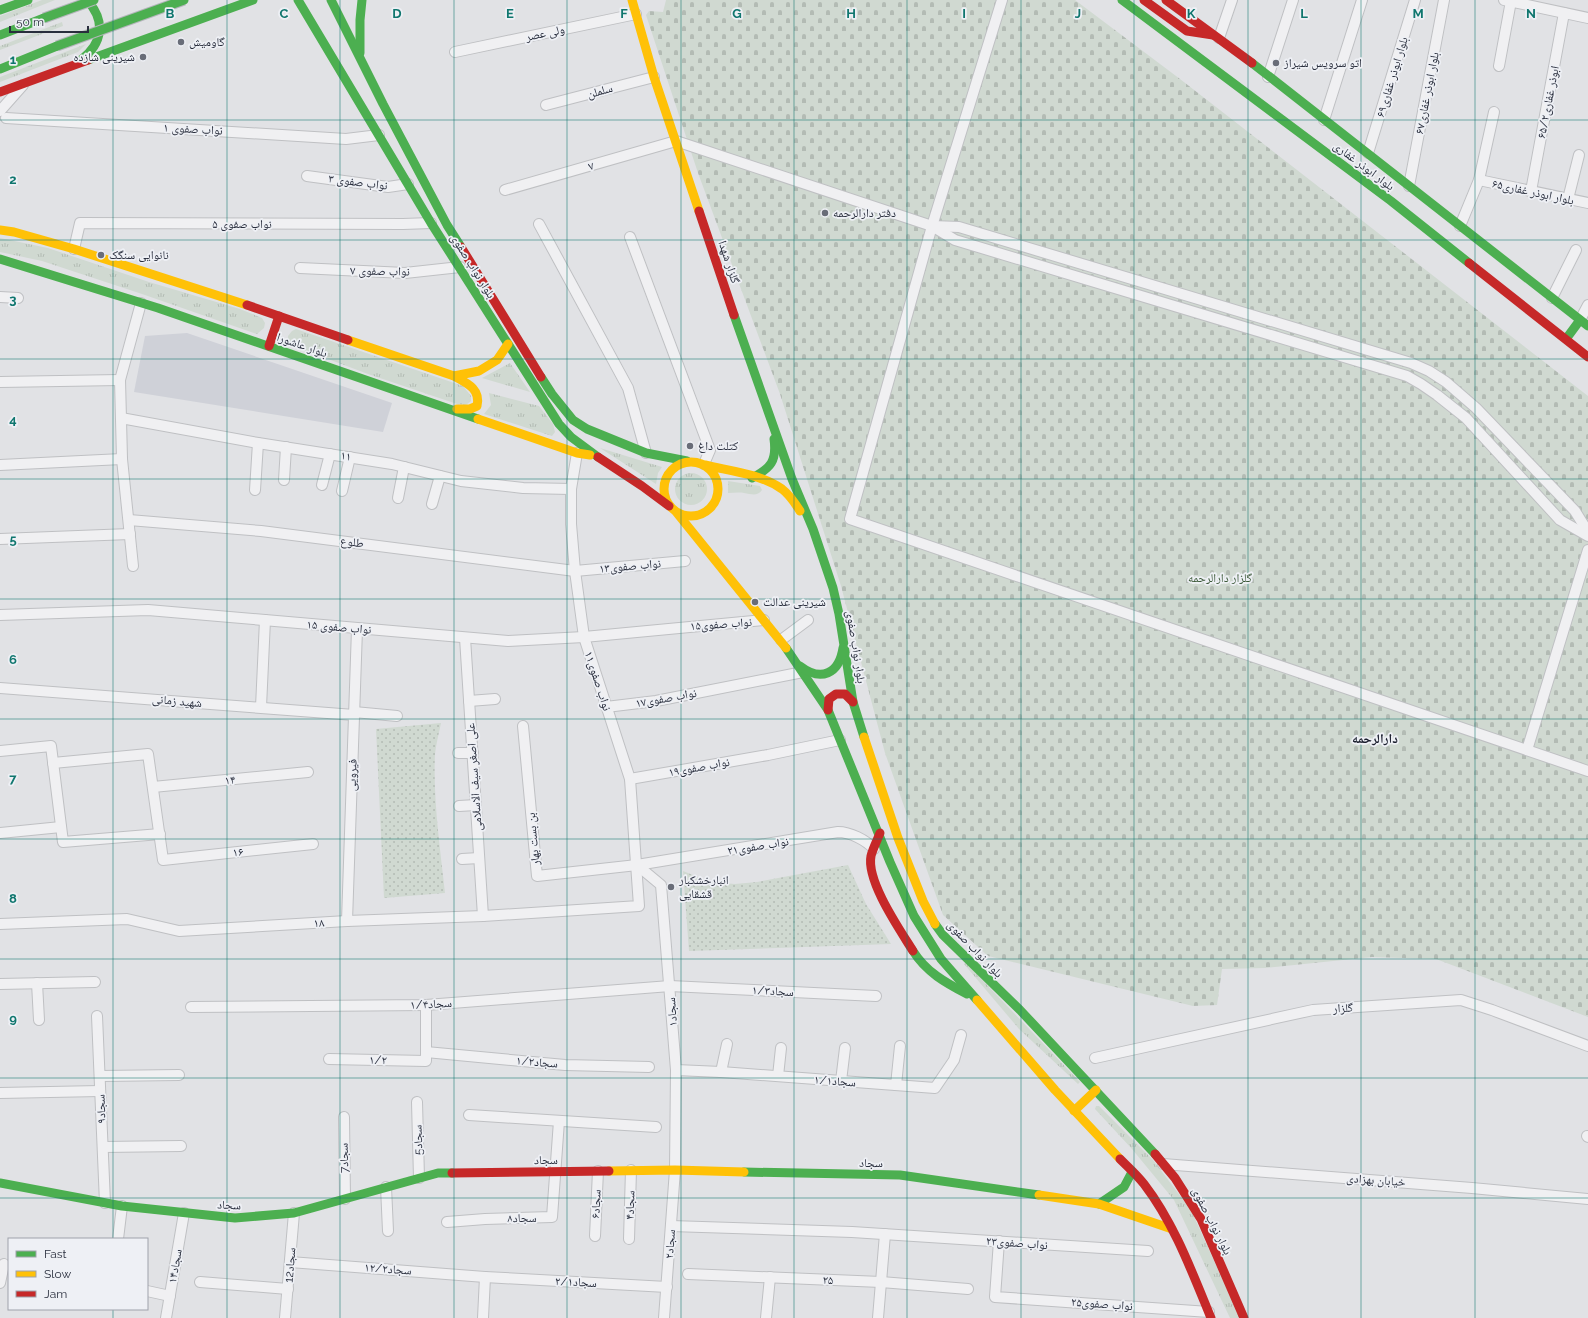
<svg xmlns="http://www.w3.org/2000/svg" width="1588" height="1318" font-family="Raleway,'Noto Naskh Arabic',sans-serif">
<style>
.built{fill:#cfd1d8}
.grass{fill:url(#grass-tufts)}
.cemetery{fill:url(#cemetery-stones)}
.park{fill:url(#park-dots)}
.lines{fill:none;stroke-linecap:round;stroke-linejoin:round}
.street-casing{stroke:#bfc0c3;stroke-width:12}
.street{stroke:#f0f0f2;stroke-width:10}
.fast{stroke:#4caf50;stroke-width:9}
.slow{stroke:#ffc107;stroke-width:9}
.jam{stroke:#c62828;stroke-width:9}
.fast-bridge-casing{stroke:#b3b5ba;stroke-width:11;stroke-linecap:butt}
.fast-bridge{stroke:#4caf50;stroke-width:9}
.grid{fill:none;stroke:#0f766e;stroke-width:1;stroke-opacity:0.55}
.poi-dot{fill:#696d78;stroke:#eef0f5;stroke-width:1.5}
.labels{text-anchor:middle;dominant-baseline:central;stroke-width:3.5;stroke-linejoin:round;paint-order:stroke}
.street-label{font-size:12px;fill:#292e3d;stroke:#eef0f5}
.poi-label{font-size:12px;fill:#292e3d;stroke:#eef0f5;text-anchor:start}
.park-label{font-size:12px;fill:#3a5837;stroke:#eef0f5}
.neighbourhood-label{font-size:13px;font-weight:bold;fill:#1b1f2e;stroke:#eef0f5}
.grid-label{font-size:13px;text-anchor:middle;font-weight:bold;fill:#0f766e;stroke:#eef0f5;stroke-width:3.5;stroke-linejoin:round;paint-order:stroke}
</style>
<defs>
<pattern id="grass-tufts" width="24" height="20" patternUnits="userSpaceOnUse"><rect width="24" height="20" fill="#d0d9d1"/><path d="M3 7l-1-3M5 7V3M7 7l1-3M15 17l-1-3M17 17v-4M19 17l1-3" fill="none" stroke="#b3bbb4"/></pattern>
<pattern id="cemetery-stones" width="16" height="16" patternUnits="userSpaceOnUse"><rect width="16" height="16" fill="#d0d9d1"/><path d="M2 7V4a2 2 0 0 1 4 0v3zM10 15v-3a2 2 0 0 1 4 0v3z" fill="#b3bbb4"/></pattern>
<pattern id="park-dots" width="8" height="8" patternUnits="userSpaceOnUse"><rect width="8" height="8" fill="#d0d9d1"/><path d="M2 2h.1M6 6h.1" fill="none" stroke="#b3bbb4" stroke-width="1.8" stroke-linecap="round"/></pattern>
</defs>
<rect width="100%" height="100%" fill="#e1e2e5"/>
<path class="built" d="M 187,333 L 392,403 L 383,432 L 134,392 L 145,336 Z"/>
<g class="grass">
<path d="M 42,0 L 55,0 L 0,22 L 0,16 Z"/>
<path d="M 62,22 L 63,26 L 0,50 L 0,46 Z"/>
<path d="M 86,44 L 78,52 L 0,82 L 0,77 Z"/>
<path d="M 0,238 L 48,248 L 149,282 L 240,309 L 262,318 L 265,323 L 264,328 L 257,334 L 142,294 L 42,261 L 0,252 Z"/>
<path d="M 296,329 L 463,386 L 471,396 L 471,401 L 466,405 L 457,404 L 368,374 L 304,350 L 292,345 L 288,342 L 288,336 L 292,331 Z"/>
<path d="M 510,363 L 530,392 L 482,378 Z"/>
<path d="M 489,393 L 539,406 L 553,424 L 555,432 L 552,436 L 484,414 L 491,405 Z"/>
<path d="M 600,448 L 662,467 L 658,473 L 656,484 Z"/>
<circle cx="691" cy="489" r="16"/>
<path d="M 728,481 L 760,486 L 762,490 C 757,497 751,494 744,493 C 739,492 733,493 728,493 Z"/>
<path d="M 966,963 L 1080,1082 L 1078,1084 L 1019,1029 L 964,964 Z"/>
<path d="M 1096,1106 L 1099,1106 L 1153,1160 L 1191,1210 L 1240,1318 L 1230,1318 L 1174,1200 L 1132,1149 L 1095,1109 Z"/>
</g>
<path class="cemetery" d="M 666,0 L 1075,0 L 1180,79 L 1588,396 L 1588,1017 L 1436,959 L 1372,957 L 1265,968 L 1222,969 L 1217,1005 L 1193,1006 L 988,956 L 943,915 L 885,753 L 841,586 L 780,394 L 698,173 L 646,15 L 649,11 L 663,12 Z"/>
<g class="park">
<path d="M 441,723 C 439,733 436,744 435,754 C 433,800 440,847 445,893 L 384,898 L 376,729 Z"/>
<path d="M 848,865 L 866,904 L 891,944 L 689,951 L 683,871 L 710,882 L 735,884 L 757,882 Z"/>
</g>
<g class="lines">
<g class="street-casing">
<g id="street">
<path d="M 1002,0 L 932,226 L 850,519 L 1588,771"/>
<path d="M 1504,0 L 1588,18"/>
<path d="M 1219,38 L 1232,0"/>
<path d="M 455,52 L 636,14"/>
<path d="M 1499,66 L 1511,1"/>
<path d="M 1268,77 L 1293,0"/>
<path d="M 546,105 L 654,77"/>
<path d="M 0,111 L 23,85"/>
<path d="M 6,118 L 346,139 L 379,135"/>
<path d="M 1324,120 L 1362,0"/>
<path d="M 1368,153 L 1415,0"/>
<path d="M 307,176 L 388,187 L 408,184"/>
<path d="M 1479,180 L 1588,203"/>
<path d="M 1409,186 L 1444,0"/>
<path d="M 505,190 L 676,141 L 932,226 L 955,240 L 1407,376 L 1421,384 L 1437,395 L 1466,418 L 1560,520 L 1588,536"/>
<path d="M 1531,191 L 1564,13"/>
<path d="M 1568,199 L 1579,155"/>
<path d="M 539,224 L 628,388 L 646,453"/>
<path d="M 932,226 L 959,227 L 1411,363 L 1429,371 L 1446,382 L 1476,408 L 1575,511 L 1588,532"/>
<path d="M 1460,226 L 1479,180 L 1494,112"/>
<path d="M 630,237 L 710,450 L 704,464"/>
<path d="M 74,249 L 80,223 L 403,224 L 431,223"/>
<path d="M 300,268 L 405,273 L 460,267"/>
<path d="M 0,297 L 18,298"/>
<path d="M 1552,298 L 1576,250"/>
<path d="M 1580,320 L 1588,305"/>
<path d="M 0,382 L 120,380"/>
<path d="M 121,418 L 258,443 L 392,464 L 461,481 L 523,488 L 571,489"/>
<path d="M 0,465 L 122,459"/>
<path d="M 284,480 L 286,447"/>
<path d="M 322,485 L 330,454"/>
<path d="M 255,490 L 258,443"/>
<path d="M 342,491 L 350,457"/>
<path d="M 398,498 L 404,467"/>
<path d="M 432,504 L 440,476"/>
<path d="M 129,520 L 261,531 L 575,571 L 685,561"/>
<path d="M 0,539 L 130,534"/>
<path d="M 133,566 L 122,459 L 120,380 L 141,303"/>
<path d="M 0,615 L 148,610 L 508,641 L 584,637 L 764,620"/>
<path d="M 465,638 L 483,916"/>
<path d="M 781,640 L 808,620"/>
<path d="M 0,688 L 354,715"/>
<path d="M 469,701 L 495,699"/>
<path d="M 261,707 L 265,620"/>
<path d="M 606,707 L 656,701 L 803,672"/>
<path d="M 354,712 L 397,716"/>
<path d="M 523,726 L 537,876 L 637,865 L 838,832 C 850,832 866,840 874,849"/>
<path d="M 1527,750 L 1588,550"/>
<path d="M 0,751 L 51,746 L 63,842 L 160,834"/>
<path d="M 458,753 L 473,753"/>
<path d="M 53,763 L 148,754 L 163,860 L 313,844"/>
<path d="M 630,779 L 768,755 L 840,740"/>
<path d="M 153,787 L 308,772"/>
<path d="M 459,806 L 476,805"/>
<path d="M 0,833 L 61,827"/>
<path d="M 462,859 L 479,858"/>
<path d="M 637,865 L 661,885 L 676,1070 L 675,1170 L 664,1318"/>
<path d="M 347,921 L 357,629"/>
<path d="M 0,924 L 127,919 L 179,931 L 347,921 L 483,916 L 639,906 L 630,779 L 584,637 L 575,571 L 571,524 L 571,489 L 577,453"/>
<path d="M 37,983 L 39,1020"/>
<path d="M 0,984 L 95,982"/>
<path d="M 191,1007 L 426,1005 L 670,986 L 876,996"/>
<path d="M 97,1016 L 105,1203"/>
<path d="M 426,1052 L 565,1065 L 649,1067"/>
<path d="M 1095,1058 L 1313,1010 L 1461,1000 L 1492,1010 L 1588,1046"/>
<path d="M 329,1059 L 426,1061 L 426,1005"/>
<path d="M 676,1070 L 721,1072 L 935,1088 L 954,1060 L 961,1035"/>
<path d="M 721,1072 L 727,1044"/>
<path d="M 100,1076 L 179,1075"/>
<path d="M 778,1076 L 781,1048"/>
<path d="M 841,1081 L 845,1048"/>
<path d="M 896,1085 L 900,1046"/>
<path d="M 0,1093 L 100,1091"/>
<path d="M 417,1102 L 419,1178"/>
<path d="M 469,1115 L 656,1127"/>
<path d="M 344,1117 L 345,1199"/>
<path d="M 1587,1136 L 1588,1137"/>
<path d="M 103,1147 L 181,1146"/>
<path d="M 1163,1164 L 1472,1188 L 1588,1199"/>
<path d="M 386,1187 L 388,1231"/>
<path d="M 447,1222 L 485,1219 L 552,1217 L 559,1121"/>
<path d="M 671,1226 L 852,1232 L 1148,1251"/>
<path d="M 595,1236 L 598,1171"/>
<path d="M 118,1239 L 122,1206"/>
<path d="M 629,1239 L 631,1170"/>
<path d="M 999,1241 L 995,1297 L 1209,1312"/>
<path d="M 290,1262 L 485,1277 L 667,1287"/>
<path d="M 688,1274 L 881,1282 L 968,1289"/>
<path d="M 200,1282 L 288,1289"/>
<path d="M 0,1283 L 4,1264"/>
<path d="M 147,1291 L 170,1296"/>
<path d="M 166,1318 L 184,1213"/>
<path d="M 285,1318 L 294,1213"/>
<path d="M 483,1318 L 485,1277"/>
<path d="M 766,1318 L 770,1277"/>
<path d="M 878,1318 L 885,1234"/>
</g>
</g>
<use href="#street" class="street"/>
<g class="fast">
<path d="M 298,0 L 431,223 L 559,424 L 571,437 L 598,457"/>
<path d="M 331,0 L 383,104 L 447,225 L 461,247"/>
<path d="M 1122,0 L 1391,201 L 1469,263"/>
<path d="M 0,10 L 28,0"/>
<path d="M 0,35 L 44,18"/>
<path d="M 360,53 L 360,20 L 362,0"/>
<path d="M 81,60 C 103,43 106,21 87,0"/>
<path d="M 88,60 L 253,0"/>
<path d="M 1252,63 L 1588,326"/>
<path d="M 0,69 L 57,46"/>
<path d="M 0,259 L 158,308 L 478,419"/>
<path d="M 734,315 L 792,479 L 813,529 L 833,588 L 839,614 L 853,702 L 864,737"/>
<path d="M 1566,339 L 1580,320"/>
<path d="M 541,377 L 552,394 L 573,420 L 587,429 L 646,453 L 687,461"/>
<path d="M 752,478 C 771,468 777,461 774,439"/>
<path d="M 786,648 L 828,710 L 890,862 L 914,916 L 941,959 L 977,1000"/>
<path d="M 800,666 C 821,682 839,674 843,648"/>
<path d="M 935,924 L 943,935 L 1020,1010 L 1155,1154"/>
<path d="M 913,951 C 926,972 946,983 967,994"/>
<path d="M 744,1172 L 900,1175 L 1039,1195"/>
<path d="M 0,1183 L 122,1206 L 235,1218 L 294,1213 L 438,1173 L 452,1173"/>
<path d="M 1099,1204 L 1124,1187 L 1132,1172"/>
</g>
<g class="slow">
<path d="M 632,0 L 654,77 L 699,211"/>
<path d="M 0,230 L 14,232 L 74,249 L 247,305"/>
<path d="M 348,340 L 454,376 C 467,383 481,389 477,406 L 470,409 L 457,409"/>
<path d="M 454,376 L 479,371 L 497,360 L 508,344"/>
<path d="M 478,419 L 577,453 L 590,455"/>
<circle cx="691" cy="489" r="27"/>
<path d="M 705,465 C 730,471 761,474 782,489 C 790,495 795,503 800,511"/>
<path d="M 677,513 L 786,648"/>
<path d="M 864,737 L 898,838 L 923,901 L 935,924"/>
<path d="M 977,1000 L 1055,1090 L 1120,1159"/>
<path d="M 1074,1111 L 1096,1090"/>
<path d="M 609,1171 L 675,1170 L 744,1172"/>
<path d="M 1039,1195 L 1099,1204 L 1172,1229"/>
</g>
<g class="jam">
<path d="M 1144,0 L 1187,31 L 1213,35"/>
<path d="M 1166,0 L 1252,63"/>
<path d="M 0,92 L 88,60"/>
<path d="M 699,211 L 734,315"/>
<path d="M 461,247 L 541,377"/>
<path d="M 1469,263 L 1588,357"/>
<path d="M 247,305 L 348,340"/>
<path d="M 269,346 L 279,316"/>
<path d="M 598,457 L 642,486 L 669,506"/>
<path d="M 828,710 L 829,699 L 836,694 L 845,694 L 853,702"/>
<path d="M 880,833 C 877,841 873,848 871,856 C 866,881 900,930 913,951"/>
<path d="M 1155,1154 L 1175,1178 L 1201,1219 L 1244,1318"/>
<path d="M 1120,1159 C 1128,1167 1137,1175 1144,1184 C 1174,1223 1192,1272 1211,1318"/>
<path d="M 452,1173 L 609,1171"/>
</g>
<g class="fast-bridge-casing">
<g id="fast-bridge">
<path d="M 44,18 L 94,0"/>
<path d="M 57,46 L 184,0"/>
</g>
</g>
<use href="#fast-bridge" class="fast-bridge"/>
</g>
<path class="grid" d="M 113,0 L 113,1239M 227,0 L 227,1318M 340,0 L 340,1318M 454,0 L 454,1318M 567,0 L 567,1318M 681,0 L 681,1318M 794,0 L 794,1318M 907,0 L 907,1318M 1021,0 L 1021,1318M 1134,0 L 1134,1318M 1248,0 L 1248,1318M 1361,0 L 1361,1318M 1475,0 L 1475,1318M 0,120 L 1588,120M 0,240 L 1588,240M 0,359 L 1588,359M 0,479 L 1588,479M 0,599 L 1588,599M 0,719 L 1588,719M 0,839 L 1588,839M 0,959 L 1588,959M 0,1078 L 1588,1078M 0,1198 L 1588,1198M 113,1309 L 113,1318"/>
<g class="poi-dot">
<circle cx="181" cy="42" r="4"/>
<circle cx="143" cy="57" r="4"/>
<circle cx="1276" cy="63" r="4"/>
<circle cx="825" cy="213" r="4"/>
<circle cx="101" cy="255" r="4"/>
<circle cx="690" cy="446" r="4"/>
<circle cx="755" cy="602" r="4"/>
<circle cx="671" cy="887" r="4"/>
</g>
<g class="labels">
<g class="street-label">
<text transform="translate(545 33) rotate(-12)">ولی عصر</text>
<text transform="translate(1392 77) rotate(-73)">بلوار ابوذر غفاری۶۹</text>
<text transform="translate(600 91) rotate(-15)">سلملن</text>
<text transform="translate(1427 93) rotate(-79)">بلوار ابوذر غفاری۶۷</text>
<text transform="translate(1548 102) rotate(-79)">۶۵/۲ابوذر غفاری</text>
<text transform="translate(193 129) rotate(3)">نواب صفوی ۱</text>
<text transform="translate(591 166) rotate(-16)">۷</text>
<text transform="translate(1364 166) rotate(37)">بلوار ابوذر غفاری</text>
<text transform="translate(358 182) rotate(7)">نواب صفوی ۳</text>
<text transform="translate(1533 192) rotate(12)">بلوار ابوذر غفاری۶۵</text>
<text x="242" y="224">نواب صفوی ۵</text>
<text transform="translate(729 262) rotate(72)">گلزار شهدا</text>
<text transform="translate(473 266) rotate(58)">بلوار نواب صفوی</text>
<text transform="translate(380 271) rotate(1)">نواب صفوی ۷</text>
<text transform="translate(302 345) rotate(19)">بلوار عاشورا</text>
<text transform="translate(346 456) rotate(9)">۱۱</text>
<text transform="translate(352 542) rotate(7)">طلوع</text>
<text transform="translate(630 566) rotate(-5)">۱۳نواب صفوی</text>
<text transform="translate(721 624) rotate(-4)">۱۵نواب صفوی</text>
<text transform="translate(339 627) rotate(5)">نواب صفوی ۱۵</text>
<text transform="translate(856 647) rotate(81)">بلوار نواب صفوی</text>
<text transform="translate(598 681) rotate(72)">۱۱نواب صفوی</text>
<text transform="translate(666 698) rotate(-10)">۱۷نواب صفوی</text>
<text transform="translate(177 701) rotate(5)">شهید زمانی</text>
<text transform="translate(699 767) rotate(-10)">۱۹نواب صفوی</text>
<text transform="translate(352 775) rotate(-88)">فیرویی</text>
<text transform="translate(474 777) rotate(-94)">علی اصغر سیف الاسلامی</text>
<text transform="translate(230 780) rotate(-6)">۱۴</text>
<text transform="translate(533 839) rotate(-95)">بن بست بهار</text>
<text transform="translate(758 846) rotate(-9)">۲۱نواب صفوی</text>
<text transform="translate(238 852) rotate(-6)">۱۶</text>
<text transform="translate(319 923) rotate(-3)">۱۸</text>
<text transform="translate(975 949) rotate(46)">بلوار نواب صفوی</text>
<text transform="translate(773 991) rotate(3)">۱/۳سجاد</text>
<text transform="translate(431 1004) rotate(-3)">۱/۴سجاد</text>
<text transform="translate(1343 1008) rotate(-3)">گلزار</text>
<text transform="translate(672 1012) rotate(-94)">۱سجاد</text>
<text transform="translate(378 1060) rotate(1)">۱/۲</text>
<text transform="translate(537 1062) rotate(5)">۱/۲سجاد</text>
<text transform="translate(835 1081) rotate(4)">۱/۱سجاد</text>
<text transform="translate(101 1109) rotate(-92)">۹سجاد</text>
<text transform="translate(418 1140) rotate(-92)">5سجاد</text>
<text transform="translate(344 1158) rotate(-91)">7سجاد</text>
<text transform="translate(546 1160) rotate(-1)">سجاد</text>
<text transform="translate(871 1163) rotate(1)">سجاد</text>
<text transform="translate(1376 1180) rotate(4)">خیابان بهزادی</text>
<text transform="translate(596 1204) rotate(-87)">۶سجاد</text>
<text transform="translate(229 1205) rotate(2)">سجاد</text>
<text transform="translate(630 1205) rotate(-88)">۴سجاد</text>
<text transform="translate(522 1218) rotate(-1)">۸سجاد</text>
<text transform="translate(1212 1221) rotate(63)">بلوار نواب صفوی</text>
<text transform="translate(1017 1243) rotate(4)">۲۳نواب صفوی</text>
<text transform="translate(670 1244) rotate(-86)">۲سجاد</text>
<text transform="translate(290 1265) rotate(-85)">12سجاد</text>
<text transform="translate(175 1266) rotate(-80)">۱۴سجاد</text>
<text transform="translate(388 1269) rotate(4)">۱۲/۲سجاد</text>
<text transform="translate(828 1280) rotate(2)">۲۵</text>
<text transform="translate(576 1282) rotate(3)">۲/۱سجاد</text>
<text transform="translate(1102 1304) rotate(4)">۲۵نواب صفوی</text>
</g>
<g class="poi-label">
<text x="189" y="42">گاومیش</text>
<text x="135" y="57" text-anchor="end">شیرینی شازده</text>
<text x="1284" y="63">اتو سرویس شیراز</text>
<text x="833" y="213">دفتر دارالرحمه</text>
<text x="109" y="255">نانوایی سنگک</text>
<text x="698" y="446">کتلت داغ</text>
<text x="763" y="602">شیرینی عدالت</text>
<text x="679" y="880">انبارخشکبار<tspan x="679" dy="14">قشقایی</tspan></text>
</g>
<g class="park-label">
<text x="1220" y="578">گلزار دارالرحمه</text>
</g>
<g class="neighbourhood-label">
<text x="1375" y="738">دارالرحمه</text>
</g>
</g>
<g class="grid-label">
<text x="170" y="18">B</text>
<text x="284" y="18">C</text>
<text x="397" y="18">D</text>
<text x="510" y="18">E</text>
<text x="624" y="18">F</text>
<text x="737" y="18">G</text>
<text x="851" y="18">H</text>
<text x="964" y="18">I</text>
<text x="1078" y="18">J</text>
<text x="1191" y="18">K</text>
<text x="1304" y="18">L</text>
<text x="1418" y="18">M</text>
<text x="1531" y="18">N</text>
<text x="13" y="64">1</text>
<text x="13" y="184">2</text>
<text x="13" y="304">3</text>
<text x="13" y="424">4</text>
<text x="13" y="544">5</text>
<text x="13" y="664">6</text>
<text x="13" y="783">7</text>
<text x="13" y="903">8</text>
<text x="13" y="1023">9</text>
</g>
<rect x="8" y="1238" width="140" height="72" fill="#eef0f5" stroke="#9fa2ab"/>
<rect x="16" y="1251" width="20" height="6" fill="#4caf50" stroke="#9fa2ab"/>
<text x="44" y="1258" font-size="12" fill="#292e3d">Fast</text>
<rect x="16" y="1271" width="20" height="6" fill="#ffc107" stroke="#9fa2ab"/>
<text x="44" y="1278" font-size="12" fill="#292e3d">Slow</text>
<rect x="16" y="1291" width="20" height="6" fill="#c62828" stroke="#9fa2ab"/>
<text x="44" y="1298" font-size="12" fill="#292e3d">Jam</text>
<path d="M10 26v6h78v-6" fill="none" stroke="#292e3d" stroke-width="2"/>
<text x="16" y="26" font-size="12" fill="#292e3d" stroke="#eef0f5" stroke-width="3" paint-order="stroke">50 m</text>
</svg>
